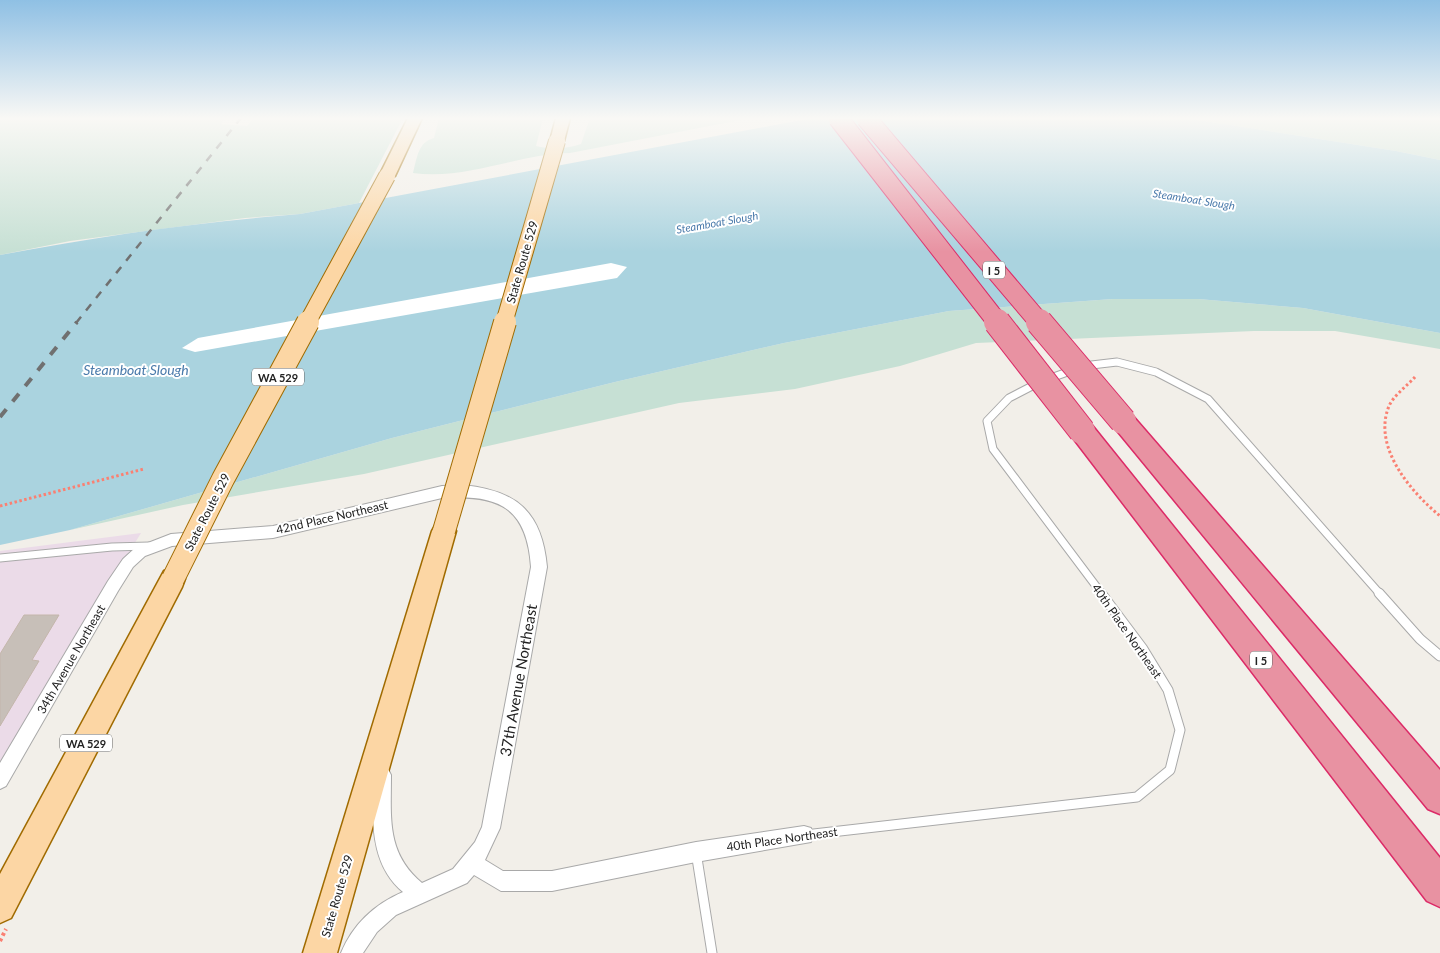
<svg xmlns="http://www.w3.org/2000/svg" width="1440" height="953" font-family="Lato,sans-serif">
<style>
.industrial{fill:#ebdbe8}
.wetland{fill:#c6e0d4}
.water{fill:#aad3df}
.pier{fill:#fff}
.building{fill:#c7bfb8;stroke:#c4b6ab}
.lines{fill:none;stroke-linecap:round;stroke-linejoin:round}
.service-far1-casing{stroke:#a9a9a9;stroke-width:9}
.service-casing{stroke:#a9a9a9;stroke-width:11}
.minor-casing{stroke:#a9a9a9;stroke-width:2}
.primary-casing{stroke:#a06b00;stroke-width:3}
.motorway-casing{stroke:#dc2a67;stroke-width:3}
.path-far1{stroke:#fa8072;stroke-width:3;stroke-dasharray:2.5 2.5;stroke-linecap:butt}
.path{stroke:#fa8072;stroke-width:4;stroke-dasharray:3 3;stroke-linecap:butt}
.service-far1{stroke:#fff;stroke-width:7}
.service{stroke:#fff;stroke-width:9}
.minor{fill:#fff;fill-rule:evenodd}
.primary{fill:#fcd6a4;fill-rule:evenodd}
.motorway{fill:#e892a2;fill-rule:evenodd}
.rail-far1{stroke:#707070;stroke-width:2.5;stroke-dasharray:8 8;stroke-linecap:butt}
.rail{stroke:#707070;stroke-width:4;stroke-dasharray:10 10;stroke-linecap:butt}
.primary-bridge-far1-casing{stroke:#a06b00;stroke-width:18;stroke-linecap:butt}
.primary-bridge-casing{stroke:#a06b00;stroke-width:24;stroke-linecap:butt}
.motorway-bridge-far1-casing{stroke:#dc2a67;stroke-width:21;stroke-linecap:butt}
.motorway-bridge-casing{stroke:#dc2a67;stroke-width:28;stroke-linecap:butt}
.primary-bridge-far1{stroke:#fcd6a4;stroke-width:16}
.primary-bridge{stroke:#fcd6a4;stroke-width:22}
.motorway-bridge-far1{stroke:#e892a2;stroke-width:19}
.motorway-bridge{stroke:#e892a2;stroke-width:26}
.labels{text-anchor:middle;dominant-baseline:central;stroke-width:4;stroke-linejoin:round;paint-order:stroke}
.far-water-label{font-size:11px;font-style:italic;fill:#4a7aab;stroke:#fff}
.shield{fill:#fff;stroke:#646464;stroke-width:1}
.shield-label{font-size:11px;font-weight:bold;fill:#222}
.street-label{font-size:12px;fill:#222;stroke:#fff}
.water-label{font-size:14px;font-style:italic;fill:#4a7aab;stroke:#fff}
.near-street-label{font-size:15px;fill:#222;stroke:#fff}
</style>
<rect width="100%" height="100%" fill="#f2efe9"/>
<path class="industrial" d="M 141,533 L 0,762 L 0,551 Z"/>
<g class="wetland">
<path d="M 4,118 L 226,118 L 221,124 L 247,126 L 253,118 L 403,118 L 359,203 L 300,214 L 245,218 L 70,241 L 0,255 L 0,120 Z"/>
<path d="M 439,118 L 543,118 L 536,146 C 551,150 566,149 581,144 L 590,118 L 751,118 L 570,153 C 517,154 468,180 413,173 C 417,158 418,142 434,138 Z"/>
<path d="M 1185,118 L 1440,118 L 1440,160 L 1396,151 Z"/>
<path d="M 1113,299 L 1198,299 L 1303,308 L 1440,333 L 1440,349 L 1335,331 L 1254,331 L 976,343 L 900,366 L 795,389 L 679,403 L 364,474 L 183,505 L 70,530 L 392,438 L 615,382 L 784,343 L 949,311 Z"/>
</g>
<path class="water" d="M 812,118 L 1185,118 L 1396,151 L 1440,160 L 1440,333 L 1303,308 L 1198,299 L 1113,299 L 949,311 L 784,343 L 615,382 L 392,438 L 70,530 L 0,545 L 0,255 C 99,236 200,222 300,214 Z"/>
<path class="pier" d="M 611,263 L 627,267 L 617,278 L 195,352 L 182,348 L 198,338 Z"/>
<path class="building" d="M 24,615 L 59,615 L 32,660 L 39,661 L 0,726 L 0,654 Z"/>
<g class="lines">
<g class="service-far1-casing">
<g id="service-far1">
<path d="M 1083,366 L 1117,362 L 1156,372 L 1208,399 L 1380,594"/>
<path d="M 1048,379 L 1073,370"/>
<path d="M 1038,383 L 1009,398 L 987,421 L 993,449 L 1102,594"/>
<path d="M 0,558 L 112,547 L 149,546"/>
</g>
</g>
<g class="service-casing">
<g id="service">
<path d="M 1379,593 L 1420,639 L 1440,656"/>
<path d="M 805,835 L 1137,797 L 1170,770 L 1180,730 L 1168,690 L 1143,649 L 1101,593"/>
<path d="M 696,852 L 712,953"/>
</g>
</g>
<g class="minor-casing">
<path id="minor" d="M 462,485 C 517,490 542,512 547,567 L 500,828 L 485,860 L 503,871 L 552,871 L 696,842 L 804,826 L 811,828 L 813,835 L 811,842 L 696,862 L 552,891 L 501,891 L 474,875 L 467,883 L 396,915 L 377,932 L 363,953 L 341,953 C 353,924 375,904 403,892 C 375,869 372,832 373,799 C 373,789 372,778 376,769 L 382,766 L 388,769 L 391,775 C 391,818 386,853 422,883 L 453,869 L 475,842 L 482,827 L 531,567 C 527,507 498,494 442,498 L 273,538 L 172,546 L 145,556 L 133,567 L 118,591 L 6,786 L 0,789 L 0,763 L 108,581 L 123,559 L 135,548 L 171,534 L 273,526 L 442,486 Z"/>
</g>
<g class="primary-casing">
<g id="primary">
<path d="M 408,118 L 422,118 L 395,176 L 387,181 L 381,179 L 379,176 Z"/>
<path d="M 556,118 L 570,118 L 564,141 L 557,145 L 550,141 Z"/>
<path d="M 444,521 L 452,524 L 456,531 L 337,953 L 303,953 L 432,531 L 436,524 Z"/>
<path d="M 173,568 L 182,571 L 185,579 L 182,587 L 11,918 L 0,923 L 0,874 L 164,571 Z"/>
</g>
</g>
<g class="motorway-casing">
<g id="motorway">
<path d="M 1123,412 L 1132,415 L 1440,770 L 1440,814 L 1428,809 L 1114,427 L 1111,421 L 1114,415 Z"/>
<path d="M 1082,422 L 1091,424 L 1440,858 L 1440,907 L 1427,901 L 1073,438 L 1069,431 L 1073,424 Z"/>
</g>
</g>
<g class="path-far1">
<path d="M 1415,377 C 1407,386 1394,395 1389,406 C 1372,447 1411,492 1440,516"/>
<path d="M 0,506 L 144,469"/>
</g>
<path class="path" d="M 0,941 L 6,929"/>
<use href="#service-far1" class="service-far1"/>
<use href="#service" class="service"/>
<use href="#minor" class="minor"/>
<use href="#primary" class="primary"/>
<use href="#motorway" class="motorway"/>
<path class="rail-far1" d="M 76,323 L 241,118"/>
<path class="rail" d="M 0,417 L 77,322"/>
<g class="primary-bridge-far1-casing">
<g id="primary-bridge-far1">
<path d="M 307,323 L 387,176"/>
<path d="M 504,323 L 557,141"/>
</g>
</g>
<g class="primary-bridge-casing">
<g id="primary-bridge">
<path d="M 444,531 L 505,322"/>
<path d="M 173,579 L 223,479 L 308,322"/>
</g>
</g>
<g class="motorway-bridge-far1-casing">
<g id="motorway-bridge-far1">
<path d="M 838,118 L 998,323"/>
<path d="M 866,118 L 1040,323"/>
</g>
</g>
<g class="motorway-bridge-casing">
<g id="motorway-bridge">
<path d="M 997,322 L 1082,431"/>
<path d="M 1039,322 L 1123,421"/>
</g>
</g>
<use href="#primary-bridge-far1" class="primary-bridge-far1"/>
<use href="#primary-bridge" class="primary-bridge"/>
<use href="#motorway-bridge-far1" class="motorway-bridge-far1"/>
<use href="#motorway-bridge" class="motorway-bridge"/>
</g>
<linearGradient id="sky" x2="0" y2="1"><stop stop-color="#8fc0e4"/><stop offset="0.47" stop-color="#f9f8f5"/><stop offset="1" stop-color="#f9f8f5" stop-opacity="0"/></linearGradient>
<rect width="1440" height="252" fill="url(#sky)"/>
<g class="labels">
<g class="far-water-label">
<text transform="translate(1194 199) rotate(9)">Steamboat Slough</text>
<text transform="translate(717 222) rotate(-10)">Steamboat Slough</text>
</g>
<g class="shield">
<rect x="983" y="261.5" width="22" height="17" rx="4"/>
<rect x="252" y="368.5" width="52" height="17" rx="4"/>
<rect x="1250" y="651.5" width="22" height="17" rx="4"/>
<rect x="60" y="734.5" width="52" height="17" rx="4"/>
</g>
<g class="shield-label">
<text x="994" y="270">I 5</text>
<text x="278" y="377">WA 529</text>
<text x="1261" y="660">I 5</text>
<text x="86" y="743">WA 529</text>
</g>
<g class="street-label">
<text transform="translate(522 262) rotate(-74)">State Route 529</text>
<text transform="translate(207 512) rotate(-63)">State Route 529</text>
<text transform="translate(332 517) rotate(-13)">42nd Place Northeast</text>
<text transform="translate(1127 631) rotate(55)">40th Place Northeast</text>
<text transform="translate(71 659) rotate(-60)">34th Avenue Northeast</text>
<text transform="translate(782 839) rotate(-8)">40th Place Northeast</text>
<text transform="translate(337 896) rotate(-74)">State Route 529</text>
</g>
<g class="water-label">
<text x="136" y="369">Steamboat Slough</text>
</g>
<g class="near-street-label">
<text transform="translate(518 680) rotate(-80)">37th Avenue Northeast</text>
</g>
</g>
</svg>
